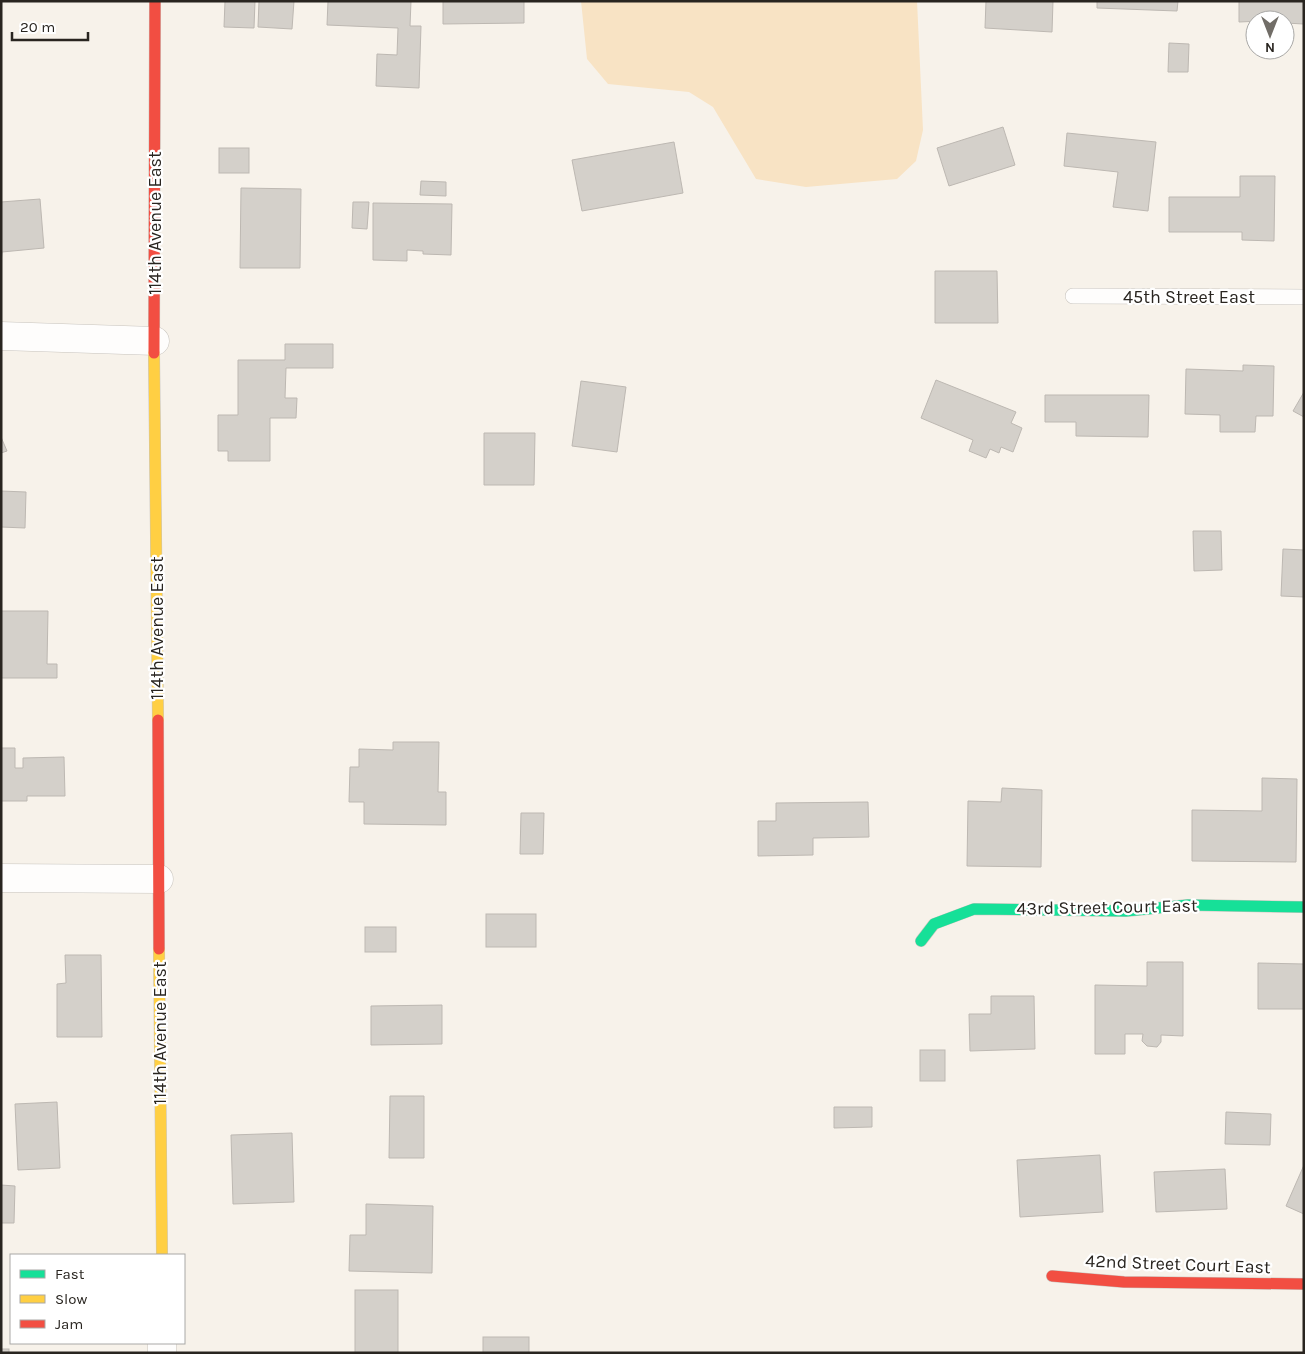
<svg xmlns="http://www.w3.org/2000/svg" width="1305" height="1354" font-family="Karla,sans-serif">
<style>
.green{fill:#f8e3c4}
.building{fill:#d4d0ca;stroke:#bdb8b2}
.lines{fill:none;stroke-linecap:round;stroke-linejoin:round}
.lane-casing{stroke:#c8c4be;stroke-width:16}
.street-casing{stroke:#c8c4be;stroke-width:29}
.fast-casing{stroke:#c8c4be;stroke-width:12}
.slow-casing{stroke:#c8c4be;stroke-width:12}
.jam-casing{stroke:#c8c4be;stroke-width:12}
.lane{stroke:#fefdfc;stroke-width:15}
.street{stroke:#fefdfc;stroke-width:28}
.fast{stroke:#16e098;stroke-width:11}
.slow{stroke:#ffcf43;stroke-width:11}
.jam{stroke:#f24e42;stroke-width:11}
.labels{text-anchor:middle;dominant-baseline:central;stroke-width:4.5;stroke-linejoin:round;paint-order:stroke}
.street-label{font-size:18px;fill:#292520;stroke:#fff}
</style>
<rect width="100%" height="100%" fill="#f7f2ea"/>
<path class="green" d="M 581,1 L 917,1 L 923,130 L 916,161 L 897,179 L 806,187 L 756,179 L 713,107 L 689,92 L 608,84 L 587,59 Z"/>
<g class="building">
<path d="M 225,1 L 255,1 L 254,28 L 224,27 Z"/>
<path d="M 259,1 L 294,1 L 292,29 L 258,27 Z"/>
<path d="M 328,1 L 411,1 L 410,26 L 421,26 L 419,88 L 376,86 L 377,54 L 397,55 L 398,28 L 327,25 Z"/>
<path d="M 443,1 L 524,1 L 524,23 L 443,24 Z"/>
<path d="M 986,1 L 1053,1 L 1052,32 L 985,28 Z"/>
<path d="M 1097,1 L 1178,1 L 1177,11 L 1097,8 Z"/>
<path d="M 1239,1 L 1304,1 L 1304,24 L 1285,23 L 1285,20 L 1239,22 Z"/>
<path d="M 1169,43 L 1189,44 L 1188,72 L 1168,72 Z"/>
<path d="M 1003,127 L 1015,165 L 949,186 L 937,148 Z"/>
<path d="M 1067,133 L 1156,142 L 1148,211 L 1113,207 L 1118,172 L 1064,166 Z"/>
<path d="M 674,142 L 683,193 L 582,211 L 572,160 Z"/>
<rect x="219" y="148" width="30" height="25"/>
<path d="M 1240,176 L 1275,176 L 1274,241 L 1242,240 L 1242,232 L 1169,232 L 1169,197 L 1240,197 Z"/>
<path d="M 421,181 L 446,182 L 446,196 L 420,195 Z"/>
<path d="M 241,188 L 301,189 L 300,268 L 240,268 Z"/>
<path d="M 40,199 L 44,248 L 2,252 L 1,264 L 1,202 Z"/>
<path d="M 353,202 L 369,202 L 367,229 L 352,228 Z"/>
<path d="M 373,203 L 452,204 L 451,255 L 423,254 L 423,251 L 407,250 L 407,261 L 373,260 Z"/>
<path d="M 935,271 L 997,271 L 998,323 L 935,323 Z"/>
<path d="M 285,344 L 333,344 L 333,368 L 286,368 L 285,398 L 297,398 L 296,418 L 270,418 L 270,461 L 228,461 L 228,451 L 218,451 L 218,415 L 238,415 L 238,360 L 285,360 Z"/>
<path d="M 1243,365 L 1274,366 L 1273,416 L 1256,416 L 1255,432 L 1220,432 L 1220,415 L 1185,414 L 1186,369 L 1243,371 Z"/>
<path d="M 936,380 L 1016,412 L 1011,423 L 1022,428 L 1013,452 L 1001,447 L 999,453 L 990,449 L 986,458 L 969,451 L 973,440 L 921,418 Z"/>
<path d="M 581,381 L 626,387 L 617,452 L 572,446 Z"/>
<path d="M 1304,392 L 1304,417 L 1293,411 Z"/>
<path d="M 1045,395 L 1149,395 L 1148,437 L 1076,436 L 1076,422 L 1045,422 Z"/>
<path d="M 484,433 L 535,433 L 534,485 L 484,485 Z"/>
<path d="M 1,437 L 7,451 L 1,453 Z"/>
<path d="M 1,491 L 26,492 L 25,528 L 1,527 Z"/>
<path d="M 1193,531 L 1221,531 L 1222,570 L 1194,571 Z"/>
<path d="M 1283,549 L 1304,550 L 1304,597 L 1281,596 Z"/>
<path d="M 1,611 L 48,611 L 47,664 L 57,664 L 57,678 L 1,678 Z"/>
<path d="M 393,742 L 439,742 L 438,792 L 446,792 L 446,825 L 364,824 L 364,802 L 349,802 L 350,767 L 359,767 L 359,749 L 393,750 Z"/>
<path d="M 1,748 L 15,748 L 15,768 L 23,768 L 23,758 L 64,757 L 65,796 L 27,796 L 27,801 L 1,801 Z"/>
<path d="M 1262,778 L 1297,779 L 1296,862 L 1192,861 L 1192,810 L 1262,811 Z"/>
<path d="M 1002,788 L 1042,790 L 1041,867 L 967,866 L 968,801 L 1001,802 Z"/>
<path d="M 868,802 L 869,837 L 813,838 L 813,855 L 758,856 L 758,821 L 776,821 L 776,803 Z"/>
<path d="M 521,813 L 544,813 L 543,854 L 520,854 Z"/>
<rect x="486" y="914" width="50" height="33"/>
<rect x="365" y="927" width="31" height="25"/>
<path d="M 65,955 L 101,955 L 102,1037 L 57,1037 L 57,984 L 66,983 Z"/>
<path d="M 1147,962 L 1183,962 L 1183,1036 L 1161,1035 L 1161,1042 L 1157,1047 L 1147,1046 L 1142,1041 L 1143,1034 L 1125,1034 L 1125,1054 L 1095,1054 L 1095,985 L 1147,986 Z"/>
<path d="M 1258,963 L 1304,964 L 1304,1009 L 1258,1009 Z"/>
<path d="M 991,996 L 1034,996 L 1035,1049 L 970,1051 L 969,1014 L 991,1014 Z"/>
<path d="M 442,1005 L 442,1044 L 371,1045 L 371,1006 Z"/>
<rect x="920" y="1050" width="25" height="31"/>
<path d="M 390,1096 L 424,1096 L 424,1158 L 389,1158 Z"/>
<path d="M 57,1102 L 60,1168 L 18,1170 L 15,1104 Z"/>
<path d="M 834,1107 L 872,1107 L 872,1127 L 834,1128 Z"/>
<path d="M 1226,1112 L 1271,1114 L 1270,1145 L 1225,1144 Z"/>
<path d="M 292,1133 L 294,1202 L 233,1204 L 231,1135 Z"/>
<path d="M 1100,1155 L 1103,1212 L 1020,1217 L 1017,1160 Z"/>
<path d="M 1304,1165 L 1304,1214 L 1286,1206 Z"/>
<path d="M 1225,1169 L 1227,1209 L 1156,1212 L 1154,1172 Z"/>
<path d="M 1,1185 L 15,1186 L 14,1223 L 1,1223 Z"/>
<path d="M 366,1204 L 433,1206 L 432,1273 L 349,1271 L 350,1235 L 366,1235 Z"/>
<rect x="355" y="1290" width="43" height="63"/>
<rect x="483" y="1337" width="46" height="16"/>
<rect x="1" y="1349" width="8" height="4"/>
</g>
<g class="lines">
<g class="lane-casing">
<path id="lane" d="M 1073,296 L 1304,297"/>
</g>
<g class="street-casing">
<g id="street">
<path d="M 1,336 L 155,341"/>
<path d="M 1,878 L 159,879"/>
<path d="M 162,1343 L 162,1353"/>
</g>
</g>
<g class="fast-casing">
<path id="fast" d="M 921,941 L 934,924 L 974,909 L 1126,911 L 1188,905 L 1304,907"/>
</g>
<g class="slow-casing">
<g id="slow">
<path d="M 154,353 L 158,720"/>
<path d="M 159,949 L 162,1255"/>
</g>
</g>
<g class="jam-casing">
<g id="jam">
<path d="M 154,353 L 155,1"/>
<path d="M 158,720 L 159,949"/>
<path d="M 1052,1276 L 1124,1282 L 1304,1284"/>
</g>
</g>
<use href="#lane" class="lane"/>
<use href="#street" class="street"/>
<use href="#fast" class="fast"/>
<use href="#slow" class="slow"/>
<use href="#jam" class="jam"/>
</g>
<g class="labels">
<g class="street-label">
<text transform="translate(155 223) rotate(-90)">114th Avenue East</text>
<text x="1189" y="297">45th Street East</text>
<text transform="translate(157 628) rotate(-90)">114th Avenue East</text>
<text transform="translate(1107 907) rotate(-1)">43rd Street Court East</text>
<text transform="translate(160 1033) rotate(-90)">114th Avenue East</text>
<text transform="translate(1178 1264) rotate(2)">42nd Street Court East</text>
</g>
</g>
<rect width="1305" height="1354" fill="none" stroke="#292520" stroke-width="5"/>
<rect x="10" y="1254" width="175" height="90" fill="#ffffff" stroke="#a9a8a6"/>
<rect x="20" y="1270" width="25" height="8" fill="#16e098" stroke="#a9a8a6"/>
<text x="55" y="1279" font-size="15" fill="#292520">Fast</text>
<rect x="20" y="1295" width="25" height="8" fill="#ffcf43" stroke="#a9a8a6"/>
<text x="55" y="1304" font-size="15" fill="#292520">Slow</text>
<rect x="20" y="1320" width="25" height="8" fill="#f24e42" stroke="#a9a8a6"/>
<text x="55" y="1329" font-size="15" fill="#292520">Jam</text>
<g transform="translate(1270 35) rotate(180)"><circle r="24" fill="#ffffff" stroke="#a9a8a6"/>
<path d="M0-4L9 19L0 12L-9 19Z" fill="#716d67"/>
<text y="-8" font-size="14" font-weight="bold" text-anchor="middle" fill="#292520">N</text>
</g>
<path d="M12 32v8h76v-8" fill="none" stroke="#292520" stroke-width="2.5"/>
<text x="20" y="32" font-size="15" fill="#292520" stroke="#ffffff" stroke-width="4" paint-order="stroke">20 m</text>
</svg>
